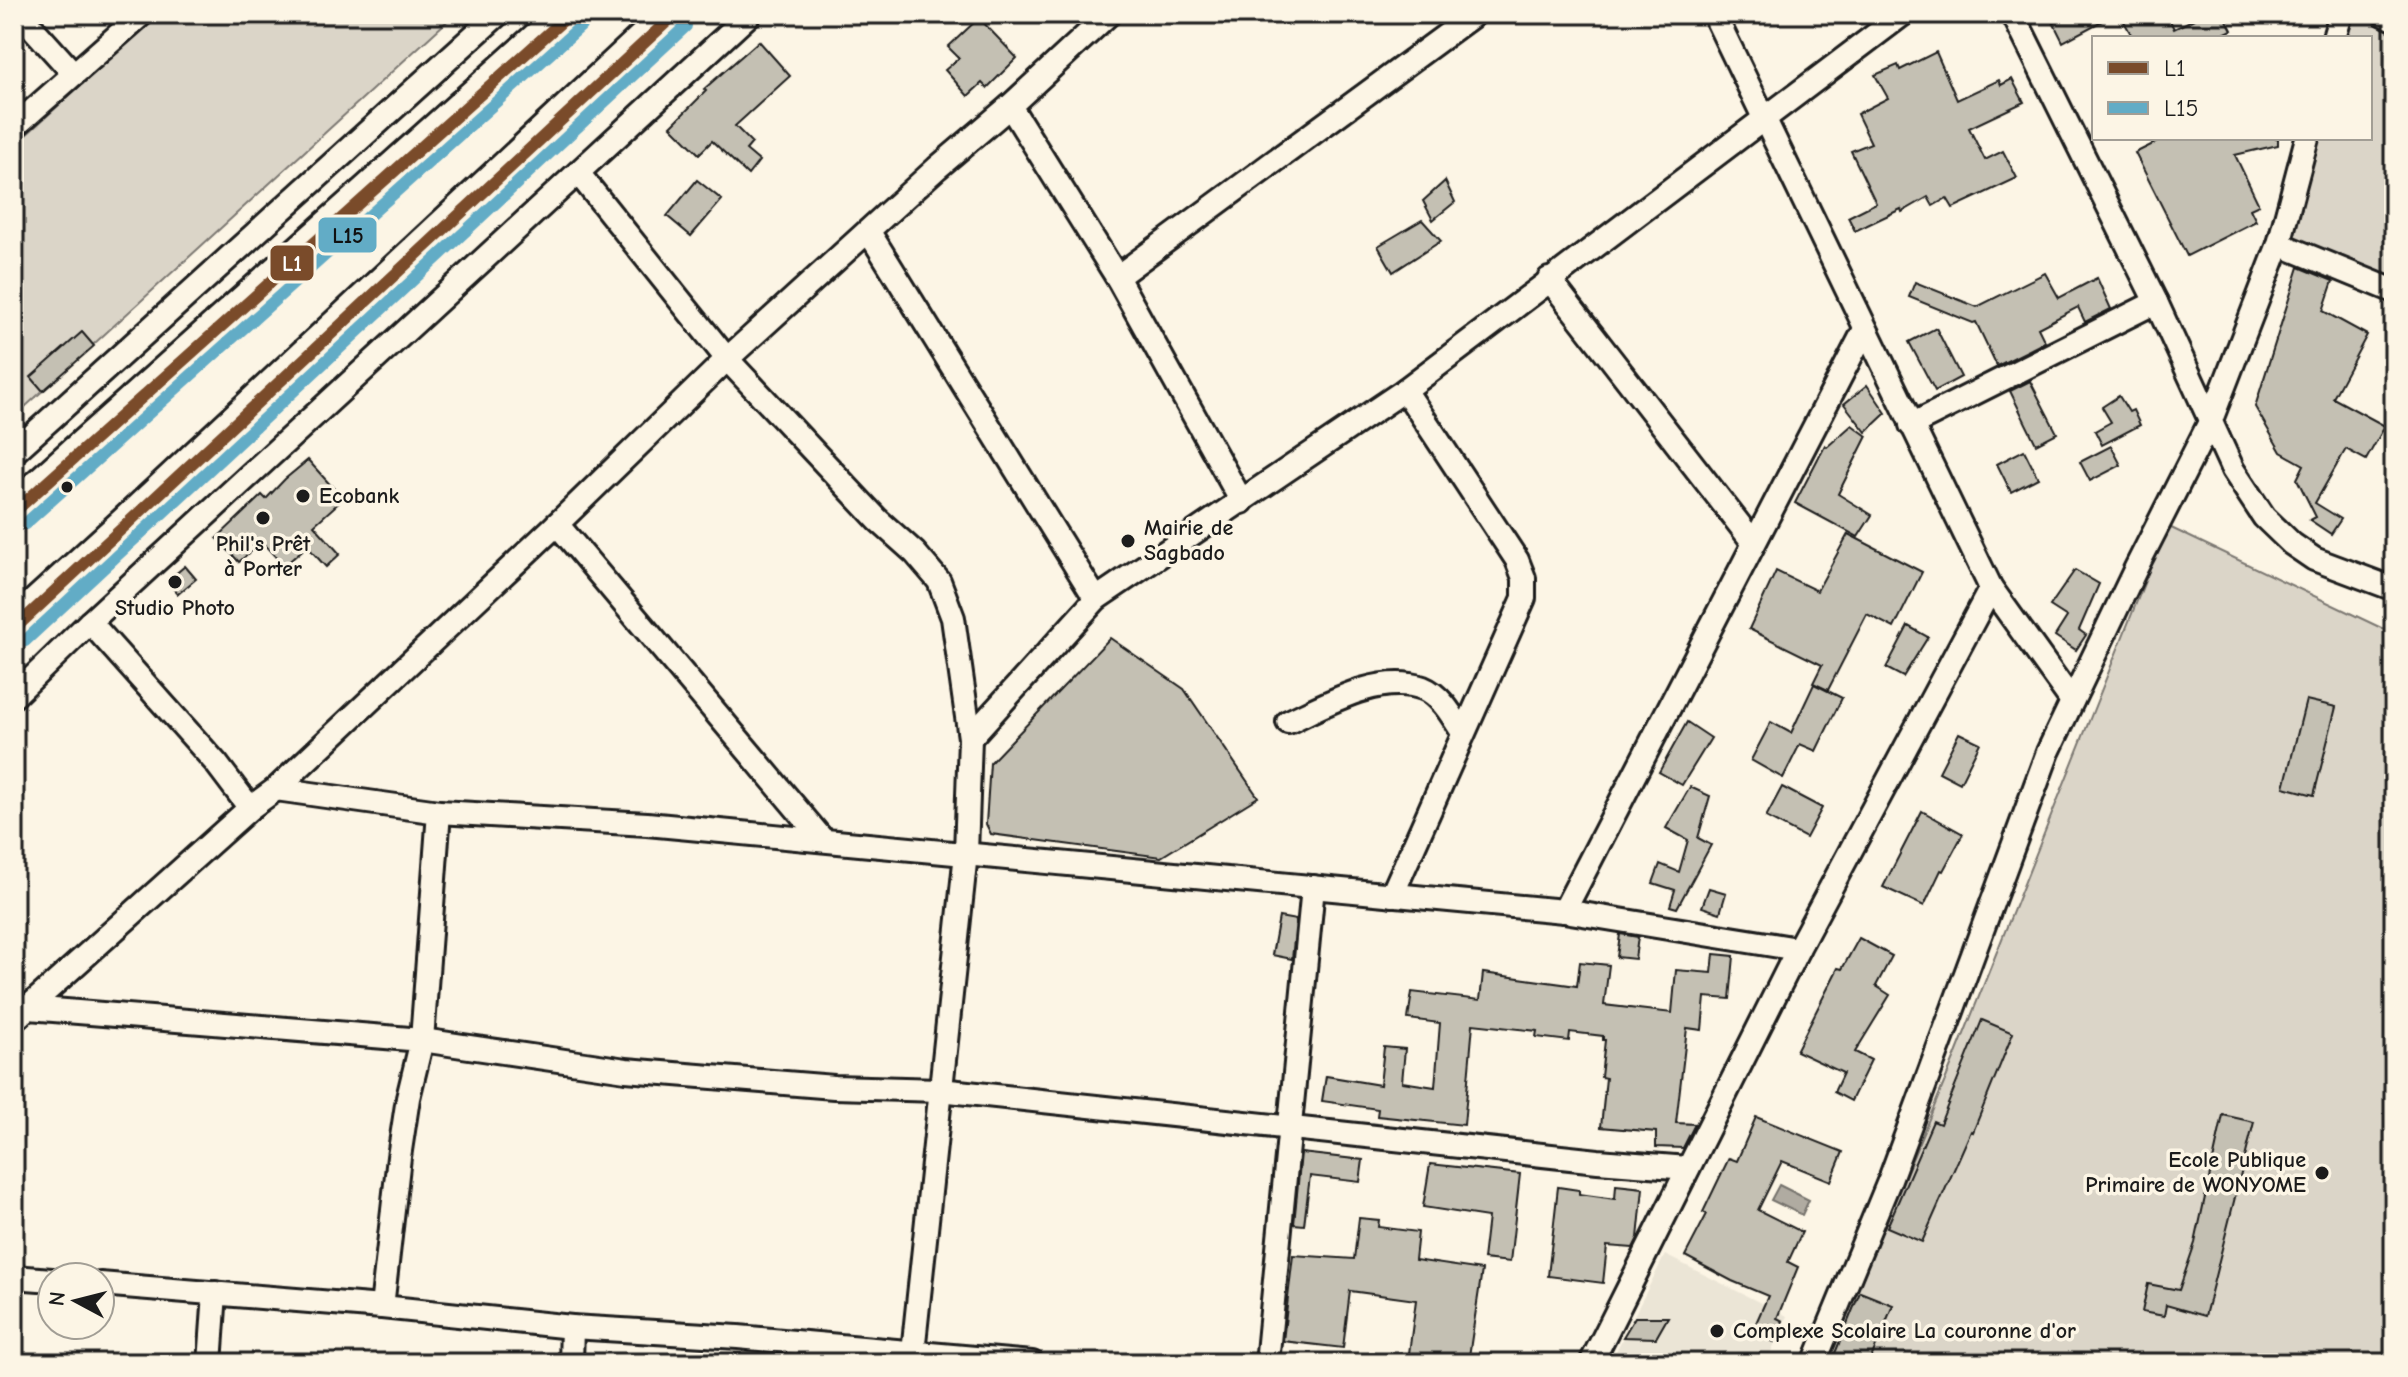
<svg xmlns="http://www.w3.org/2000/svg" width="2408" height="1377" font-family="'Comic Neue',sans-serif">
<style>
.built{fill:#ebe5d6}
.green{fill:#dbd5c8;stroke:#7c7872;stroke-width:2}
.water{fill:#b0aba1;stroke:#75726c;stroke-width:2}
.building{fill:#c4c0b3;stroke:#1c1c1c;stroke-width:2}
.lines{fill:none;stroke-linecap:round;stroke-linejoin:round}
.street-casing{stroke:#1c1c1c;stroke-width:28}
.highway-casing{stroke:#1c1c1c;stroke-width:44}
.street{stroke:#fcf5e5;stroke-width:22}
.highway{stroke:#fcf5e5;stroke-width:38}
.bus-1-casing{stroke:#fcf5e5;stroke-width:18}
.bus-2-casing{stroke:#fcf5e5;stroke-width:18}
.bus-1{stroke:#7a4b2a;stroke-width:12}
.bus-2{stroke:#62acc6;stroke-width:12}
.bus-dot{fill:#1c1c1c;stroke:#fcf5e5;stroke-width:3}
.labels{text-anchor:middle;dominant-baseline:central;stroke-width:7;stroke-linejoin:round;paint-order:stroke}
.poi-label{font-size:22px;font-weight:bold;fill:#1c1c1c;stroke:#fcf5e5;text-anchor:start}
.line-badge{stroke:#fcf5e5;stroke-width:3}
.badge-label{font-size:22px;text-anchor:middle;font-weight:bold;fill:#fff}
.pale-badge-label{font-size:22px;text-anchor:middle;font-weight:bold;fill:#111}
</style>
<rect width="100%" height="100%" fill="#fcf5e5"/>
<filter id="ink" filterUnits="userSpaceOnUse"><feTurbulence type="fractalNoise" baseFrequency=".0125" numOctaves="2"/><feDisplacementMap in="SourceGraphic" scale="16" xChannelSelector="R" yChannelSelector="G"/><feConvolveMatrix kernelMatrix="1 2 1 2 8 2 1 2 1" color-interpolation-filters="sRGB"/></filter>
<g filter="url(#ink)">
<path class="built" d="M 1665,1255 L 1787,1316 L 1766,1363 L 1610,1363 Z"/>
<g class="green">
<path d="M 159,14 L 455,14 L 14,417 L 14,146 Z"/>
<path d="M 2347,14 L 2357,14 L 2394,30 L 2394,281 L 2291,241 L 2317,138 L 2370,138 L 2370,38 L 2341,38 Z"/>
<path d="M 2167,526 L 2394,634 L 2394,1363 L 1827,1363 L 1954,1059 Z"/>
</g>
<path class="water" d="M 1779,1185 L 1809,1200 L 1802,1215 L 1771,1200 Z"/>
<g class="building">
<path d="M 2049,14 L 2115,14 L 2063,42 Z"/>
<path d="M 2120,14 L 2167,14 L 2174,29 L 2204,14 L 2224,14 L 2232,30 L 2215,38 L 2133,38 Z"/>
<path d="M 979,18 L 1017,58 L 987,88 L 982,83 L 968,96 L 945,70 L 959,58 L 948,47 Z"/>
<path d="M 759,41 L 790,76 L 735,126 L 752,143 L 746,150 L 759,161 L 748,175 L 712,141 L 699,154 L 671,126 L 706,91 L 704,89 Z"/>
<path d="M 1936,52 L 1957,100 L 1999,80 L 2001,85 L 2012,79 L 2024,102 L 1969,128 L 1985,160 L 2003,151 L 2017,178 L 1953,208 L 1947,198 L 1933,206 L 1928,197 L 1902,212 L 1901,209 L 1855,231 L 1848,217 L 1876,203 L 1851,151 L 1871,143 L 1857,114 L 1888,98 L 1875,75 L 1898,65 L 1900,70 Z"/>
<path d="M 2165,138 L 2278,138 L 2278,145 L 2235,155 L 2259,205 L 2250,209 L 2256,221 L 2187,256 L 2135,153 Z"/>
<path d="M 697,180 L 722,200 L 691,236 L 667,216 Z"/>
<path d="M 1445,181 L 1455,202 L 1433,220 L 1423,201 Z"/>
<path d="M 1422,220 L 1441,241 L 1393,272 L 1378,246 Z"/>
<path d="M 2299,267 L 2333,281 L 2323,311 L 2367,335 L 2333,398 L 2385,426 L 2366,460 L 2346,449 L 2315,503 L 2341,519 L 2331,534 L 2310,520 L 2316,517 L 2297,479 L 2304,465 L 2281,452 L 2255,407 Z"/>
<path d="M 2045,273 L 2059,298 L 2097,278 L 2111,309 L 2085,322 L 2078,307 L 2038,328 L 2045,342 L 1997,366 L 1976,322 L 1973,323 L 1909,297 L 1915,282 L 1977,307 Z"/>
<path d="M 1936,328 L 1961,377 L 1935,391 L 1909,342 Z"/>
<path d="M 82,332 L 94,346 L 43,391 L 31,377 Z"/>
<path d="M 2030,381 L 2057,433 L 2036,444 L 2010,391 Z"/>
<path d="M 1867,385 L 1886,413 L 1866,432 L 1844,404 Z"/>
<path d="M 2119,396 L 2129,412 L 2133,410 L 2140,425 L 2102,445 L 2095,431 L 2111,422 L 2102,407 Z"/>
<path d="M 1852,425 L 1867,436 L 1838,494 L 1872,515 L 1858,537 L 1795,503 L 1825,445 L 1827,447 Z"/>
<path d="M 2111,446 L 2121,465 L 2090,481 L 2080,462 Z"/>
<path d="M 2024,450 L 2038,478 L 2011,492 L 1997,464 Z"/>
<path d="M 308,460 L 343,499 L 314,525 L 340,554 L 326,567 L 307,546 L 284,566 L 262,542 L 239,562 L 217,538 L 262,495 L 266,499 L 285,479 Z"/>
<path d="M 1848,534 L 1922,572 L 1894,628 L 1867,614 L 1828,690 L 1813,683 L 1822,665 L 1749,629 L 1776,571 L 1817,591 Z"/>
<path d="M 185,566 L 196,579 L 178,594 L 167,581 Z"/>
<path d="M 2075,570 L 2099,584 L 2079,630 L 2086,635 L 2076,650 L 2055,636 L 2067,617 L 2050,606 Z"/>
<path d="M 1908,626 L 1928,637 L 1903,677 L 1886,668 Z"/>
<path d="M 1110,638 L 1184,689 L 1258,797 L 1161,857 L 991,834 L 986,824 L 990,763 Z"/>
<path d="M 1814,684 L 1842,698 L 1816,751 L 1800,744 L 1783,778 L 1751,760 L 1771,722 L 1791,733 Z"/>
<path d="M 2306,700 L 2336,707 L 2314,795 L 2284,787 Z"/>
<path d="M 1687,722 L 1711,738 L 1682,785 L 1659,772 Z"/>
<path d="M 1959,733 L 1980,743 L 1960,783 L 1939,772 Z"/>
<path d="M 1690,787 L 1710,796 L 1698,838 L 1711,845 L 1677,908 L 1670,906 L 1675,890 L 1653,883 L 1660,864 L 1679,872 L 1688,840 L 1666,828 Z"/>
<path d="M 1782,787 L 1822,808 L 1806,838 L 1766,817 Z"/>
<path d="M 1922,811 L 1963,834 L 1943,871 L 1941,870 L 1924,906 L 1883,887 Z"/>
<path d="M 1709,888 L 1726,893 L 1720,913 L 1702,907 Z"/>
<path d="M 1279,917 L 1296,920 L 1292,959 L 1272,955 Z"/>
<path d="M 1620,934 L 1638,937 L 1635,959 L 1617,957 Z"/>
<path d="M 1859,938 L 1892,956 L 1876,986 L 1890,995 L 1855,1052 L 1871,1060 L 1851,1101 L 1834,1092 L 1843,1073 L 1796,1051 L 1838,968 L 1842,969 Z"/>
<path d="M 1714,954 L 1734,956 L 1730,999 L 1705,997 L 1702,1030 L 1687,1028 L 1676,1123 L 1695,1124 L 1683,1148 L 1656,1147 L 1656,1132 L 1601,1127 L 1606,1078 L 1601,1077 L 1605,1040 L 1603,1040 L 1603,1036 L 1570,1032 L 1569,1041 L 1536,1037 L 1537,1031 L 1473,1024 L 1464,1125 L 1377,1116 L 1378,1109 L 1322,1101 L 1326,1076 L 1380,1085 L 1384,1047 L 1405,1049 L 1402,1082 L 1435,1087 L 1440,1023 L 1408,1019 L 1412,992 L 1480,1000 L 1483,973 L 1577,986 L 1580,962 L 1609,965 L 1604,1005 L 1672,1013 L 1676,970 L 1712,973 Z"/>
<path d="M 1982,1020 L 2013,1033 L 1973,1132 L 1971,1131 L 1922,1242 L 1887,1227 L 1933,1121 L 1940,1124 Z"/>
<path d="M 2223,1115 L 2254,1122 L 2205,1316 L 2166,1305 L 2164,1316 L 2142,1312 L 2148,1284 L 2179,1290 L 2195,1243 Z"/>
<path d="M 1756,1117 L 1843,1152 L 1831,1181 L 1782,1161 L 1758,1210 L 1802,1232 L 1788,1262 L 1798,1267 L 1777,1318 L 1783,1321 L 1774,1342 L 1752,1332 L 1768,1296 L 1732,1281 L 1685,1256 L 1707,1214 L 1703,1212 L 1729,1158 L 1737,1161 Z"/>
<path d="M 1301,1153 L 1363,1160 L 1360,1182 L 1310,1176 L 1304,1225 L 1294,1224 Z"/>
<path d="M 1430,1164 L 1520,1174 L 1510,1262 L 1483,1259 L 1488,1217 L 1423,1207 Z"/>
<path d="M 1616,1185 L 1643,1188 L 1638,1238 L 1633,1248 L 1607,1246 L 1603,1283 L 1548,1276 L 1558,1187 L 1579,1190 L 1579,1194 L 1615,1199 Z"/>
<path d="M 1359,1218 L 1379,1220 L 1378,1227 L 1418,1232 L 1415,1260 L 1482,1270 L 1468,1363 L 1408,1361 L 1416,1300 L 1350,1291 L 1343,1348 L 1283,1341 L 1293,1255 L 1354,1259 Z"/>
<path d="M 1860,1292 L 1893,1305 L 1869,1363 L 1831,1363 Z"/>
<path d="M 1635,1317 L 1668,1317 L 1656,1338 L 1623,1337 Z"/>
</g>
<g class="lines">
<g class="street-casing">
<g id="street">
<path d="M 20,14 L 74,74"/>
<path d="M 1714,14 L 1991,588 L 2072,701"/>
<path d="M 2013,14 L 2156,302 L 2233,470 L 2264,517 L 2292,544 L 2314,559 L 2394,589"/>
<path d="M 2384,14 L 2394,19"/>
<path d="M 2334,38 L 2341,14"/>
<path d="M 1010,106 L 1117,277 L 1242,502"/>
<path d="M 14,127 L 142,14"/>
<path d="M 579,174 L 727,359 L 878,520 L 915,553 L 939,581 L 953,618 L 970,738 L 966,853 L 913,1352"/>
<path d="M 869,232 L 1096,599"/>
<path d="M 2279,244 L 2394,291"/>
<path d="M 1117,277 L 1475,14"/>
<path d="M 1549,279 L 1753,542"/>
<path d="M 1911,425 L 2156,302"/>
<path d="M 14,452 L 498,14"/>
<path d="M 557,524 L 823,840"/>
<path d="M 90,622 L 216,763 L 250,808"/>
<path d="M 14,696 L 90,622 L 750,14"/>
<path d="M 1288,722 C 1327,704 1379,673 1423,688 C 1441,695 1453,717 1463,733"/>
<path d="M 970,738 L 1096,599 L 1405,390 L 1903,14"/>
<path d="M 276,789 L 439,812 L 647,824 L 1564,911 L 1798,949"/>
<path d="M 1392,895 L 1524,598 L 1524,578 L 1517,560 L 1405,390"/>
<path d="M 1564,911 L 1865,329"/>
<path d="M 29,1008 L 422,1040 L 626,1070 L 834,1087 L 940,1090 L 1598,1161 L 1688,1168"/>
<path d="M 14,1020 L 250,808 L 276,789 L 557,524 L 727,359 L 937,168 L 1010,106 L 1109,14"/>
<path d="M 14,1277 L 52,1280"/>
<path d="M 100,1284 L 382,1307 L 572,1327 L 738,1337 L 1032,1363"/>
<path d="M 382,1307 L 399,1157 L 408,1098 L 422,1040 L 439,812"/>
<path d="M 210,1363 L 215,1293"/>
<path d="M 571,1363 L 572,1327"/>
<path d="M 1267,1363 L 1313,887"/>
<path d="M 1591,1363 L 1798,949 L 1991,588"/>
<path d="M 1814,1363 L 1890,1179 L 2048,752 L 2136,568 L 2211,420 L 2279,244 L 2307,138"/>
</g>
</g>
<g class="highway-casing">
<g id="highway">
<path d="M 14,512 L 570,14"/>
<path d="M 14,629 L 127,526 L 675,14"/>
</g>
</g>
<use href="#street" class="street"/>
<use href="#highway" class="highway"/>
<g class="bus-1-casing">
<g id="bus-1">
<path d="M 14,512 L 570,14"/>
<path d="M 14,629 L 675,14"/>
</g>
</g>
<g class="bus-2-casing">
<g id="bus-2">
<path d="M 25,524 L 581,26"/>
<path d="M 25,641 L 686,26"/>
</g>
</g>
<use href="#bus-1" class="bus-1"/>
<use href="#bus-2" class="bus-2"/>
</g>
</g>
<g class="bus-dot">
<circle cx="67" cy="487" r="7"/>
<circle cx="303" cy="496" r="8"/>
<circle cx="263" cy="518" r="8"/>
<circle cx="1128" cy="541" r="8"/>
<circle cx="175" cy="582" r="8"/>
<circle cx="2322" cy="1173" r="8"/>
<circle cx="1717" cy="1331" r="8"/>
</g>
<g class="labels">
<g class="poi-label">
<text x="319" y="496">Ecobank</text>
<text x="1144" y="528">Mairie de<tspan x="1144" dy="25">Sagbado</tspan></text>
<text x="263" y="544" text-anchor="middle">Phil's Prêt<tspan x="263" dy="25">à Porter</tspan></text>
<text x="175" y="608" text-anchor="middle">Studio Photo</text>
<text x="2306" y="1160" text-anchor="end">Ecole Publique<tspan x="2306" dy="25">Primaire de WONYOME</tspan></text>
<text x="1733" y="1331">Complexe Scolaire La couronne d'or</text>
</g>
</g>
<g class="line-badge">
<rect x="317" y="216" width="61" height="38" rx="8" fill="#62acc6"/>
<rect x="269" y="244" width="46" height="38" rx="8" fill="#7a4b2a"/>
</g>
<g class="badge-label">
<text x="292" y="271">L1</text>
</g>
<g class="pale-badge-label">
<text x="348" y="243">L15</text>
</g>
<rect width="2408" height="1377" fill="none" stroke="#fcf5e5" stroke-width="48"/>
<rect x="24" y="24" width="2360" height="1329" fill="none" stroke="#1c1c1c" stroke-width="3" filter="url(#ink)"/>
<rect x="2092" y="36" width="280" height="104" fill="#fcf5e5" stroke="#a29e95" stroke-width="2"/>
<rect x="2108" y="62" width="40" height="12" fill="#7a4b2a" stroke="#a29e95" stroke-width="2"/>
<text x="2164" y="76" font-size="24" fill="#1c1c1c">L1</text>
<rect x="2108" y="102" width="40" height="12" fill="#62acc6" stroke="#a29e95" stroke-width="2"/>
<text x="2164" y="116" font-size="24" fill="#1c1c1c">L15</text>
<g transform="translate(76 1301) rotate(277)"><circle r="38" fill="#fcf5e5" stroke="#a29e95" stroke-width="2"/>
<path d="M0-6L14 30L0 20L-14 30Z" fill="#1c1c1c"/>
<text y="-12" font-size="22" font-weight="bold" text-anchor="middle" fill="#1c1c1c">N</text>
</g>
</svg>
